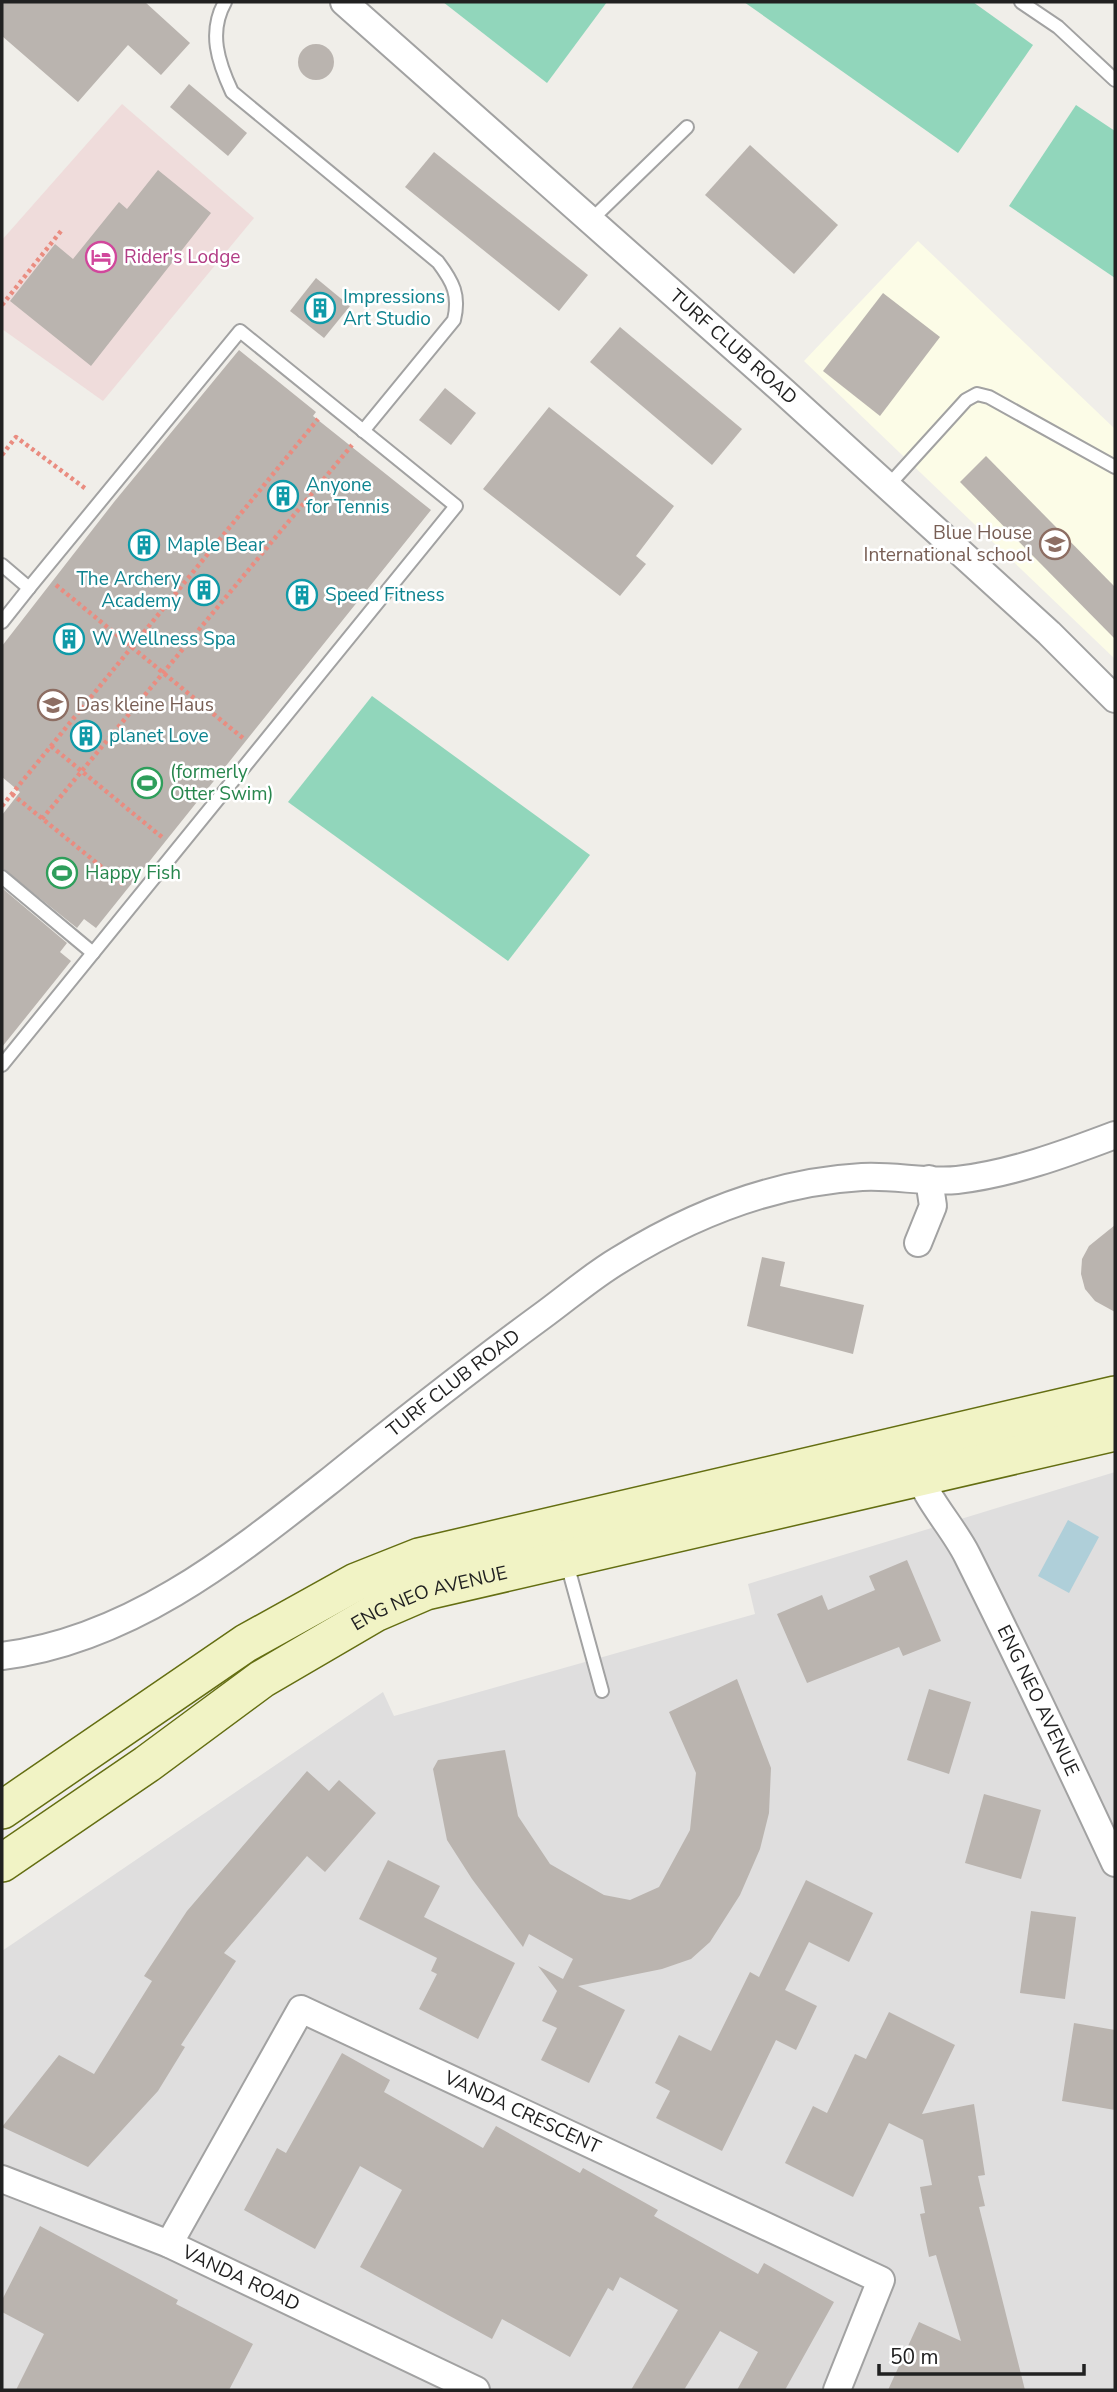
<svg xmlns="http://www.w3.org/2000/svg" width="1117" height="2392" font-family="'Nunito Sans',sans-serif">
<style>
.residential{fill:#dfdede}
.commercial{fill:#efdcdb}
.education{fill:#fcfce7}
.pitch{fill:#91d6bb}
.water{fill:#afcfd9}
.building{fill:#bab4af}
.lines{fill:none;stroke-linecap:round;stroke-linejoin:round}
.lane-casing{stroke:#a2a2a2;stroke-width:16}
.street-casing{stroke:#a2a2a2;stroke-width:30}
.secondary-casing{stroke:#646e12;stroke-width:40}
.path{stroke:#ea8c80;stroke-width:4.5;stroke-dasharray:3.5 3.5;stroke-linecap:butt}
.lane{stroke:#fff;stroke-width:12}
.street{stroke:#fff;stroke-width:26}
.secondary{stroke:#f1f3c5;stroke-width:37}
.labels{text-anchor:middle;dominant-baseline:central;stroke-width:5;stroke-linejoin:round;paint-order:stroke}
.hotel-label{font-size:19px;fill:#b23c85;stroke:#fff;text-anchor:start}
.culture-label{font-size:19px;fill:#0d838f;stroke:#fff;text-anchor:start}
.street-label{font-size:19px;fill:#212121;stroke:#fff}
.education-label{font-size:19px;fill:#785e54;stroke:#fff;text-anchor:end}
.leisure-label{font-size:19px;fill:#27864d;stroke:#fff;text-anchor:start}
</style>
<rect width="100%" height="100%" fill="#f0eee9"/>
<path class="residential" d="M 1115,1472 L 1115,2390 L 2,2390 L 2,1951 L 383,1692 L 394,1716 L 755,1614 L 748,1584 Z"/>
<path class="commercial" d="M 122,104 L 254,218 L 103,401 L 2,329 L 2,240 Z"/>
<path class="education" d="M 918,241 L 1115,429 L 1115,659 L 804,361 Z"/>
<g class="pitch">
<path d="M 443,2 L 607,2 L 547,83 Z"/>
<path d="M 744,2 L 973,2 L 1033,45 L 958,153 Z"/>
<path d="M 1076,105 L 1115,131 L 1115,278 L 1009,206 Z"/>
<path d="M 372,696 L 590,855 L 508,961 L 288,802 Z"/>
</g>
<path class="water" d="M 1068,1520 L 1099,1537 L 1069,1593 L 1038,1576 Z"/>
<g class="building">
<path d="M 2,2 L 145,2 L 190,43 L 161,75 L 128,45 L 78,102 L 2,36 Z"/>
<circle cx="316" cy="62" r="18"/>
<path d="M 189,84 L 247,133 L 228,156 L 170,107 Z"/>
<path d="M 750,145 L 838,225 L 794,274 L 705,195 Z"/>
<path d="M 434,152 L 588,275 L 559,311 L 405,187 Z"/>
<path d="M 158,170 L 211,213 L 91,366 L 10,301 L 55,244 L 73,259 L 119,202 L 127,209 Z"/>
<path d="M 316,278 L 350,306 L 324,338 L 290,311 Z"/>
<path d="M 883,293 L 940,337 L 880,416 L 823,371 Z"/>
<path d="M 620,327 L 742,429 L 712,465 L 590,362 Z"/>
<path d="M 239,350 L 316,412 L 313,416 L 431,510 L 96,928 L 84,919 L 77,928 L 2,868 L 2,815 L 20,792 L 2,777 L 2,646 L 114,502 Z"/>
<path d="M 445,388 L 476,413 L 451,445 L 419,420 Z"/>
<path d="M 549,407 L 674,506 L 636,556 L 646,564 L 620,596 L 483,489 Z"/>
<path d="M 986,456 L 1115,587 L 1115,639 L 960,482 Z"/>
<path d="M 2,888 L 67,943 L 60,952 L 71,961 L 2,1047 Z"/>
<path d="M 1115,1225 L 1115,1312 L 1095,1301 L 1085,1289 L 1081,1274 L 1082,1259 L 1089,1246 Z"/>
<path d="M 762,1257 L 785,1262 L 780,1286 L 864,1305 L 853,1354 L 747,1326 Z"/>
<path d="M 907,1560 L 941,1641 L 903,1656 L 899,1647 L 807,1683 L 777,1614 L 822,1595 L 828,1610 L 875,1590 L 869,1576 Z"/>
<path d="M 737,1679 L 771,1768 L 769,1813 L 760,1849 L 740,1895 L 710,1942 L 691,1959 L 662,1969 L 578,1986 L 625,2010 L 589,2083 L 541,2060 L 557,2028 L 542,2021 L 557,1991 L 538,1966 L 563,1979 L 573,1959 L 529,1934 L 523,1947 L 472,1879 L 447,1840 L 433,1769 L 438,1760 L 505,1750 L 518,1816 L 550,1864 L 604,1895 L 630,1900 L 659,1887 L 690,1830 L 696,1773 L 669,1712 Z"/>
<path d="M 929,1689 L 971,1702 L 949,1774 L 907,1760 Z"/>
<path d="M 307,1771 L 329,1791 L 339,1780 L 376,1813 L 325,1872 L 307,1856 L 224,1953 L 236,1961 L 181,2045 L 185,2047 L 158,2091 L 88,2167 L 2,2127 L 59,2055 L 94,2074 L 152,1981 L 144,1976 L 187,1911 Z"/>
<path d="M 984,1794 L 1041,1810 L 1021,1879 L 965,1863 Z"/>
<path d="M 388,1860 L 440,1886 L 424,1917 L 515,1963 L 478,2039 L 419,2009 L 437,1974 L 431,1971 L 437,1958 L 359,1919 Z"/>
<path d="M 806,1880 L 873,1913 L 849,1962 L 809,1942 L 785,1990 L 817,2006 L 796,2050 L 776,2040 L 722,2151 L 656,2118 L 670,2091 L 655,2083 L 679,2035 L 711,2051 L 750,1972 L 759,1977 Z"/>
<path d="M 1031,1911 L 1076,1917 L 1065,1999 L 1020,1993 Z"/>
<path d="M 889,2012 L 955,2045 L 922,2114 L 974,2104 L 985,2175 L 978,2176 L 985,2206 L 979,2207 L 1025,2390 L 888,2390 L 919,2322 L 961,2341 L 936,2255 L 929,2257 L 920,2214 L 925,2213 L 920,2187 L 932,2185 L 923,2140 L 889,2123 L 853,2197 L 785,2163 L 813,2106 L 827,2113 L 855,2054 L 866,2059 Z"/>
<path d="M 1074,2023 L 1115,2030 L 1115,2110 L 1062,2101 Z"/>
<path d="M 342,2053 L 390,2080 L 384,2092 L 483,2148 L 496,2126 L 580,2173 L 583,2168 L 658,2210 L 654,2216 L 758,2274 L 764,2263 L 834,2302 L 785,2390 L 737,2390 L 758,2352 L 720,2331 L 684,2390 L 631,2390 L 678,2310 L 620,2277 L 613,2291 L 608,2288 L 570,2357 L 502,2319 L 492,2339 L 360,2267 L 402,2190 L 360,2166 L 315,2249 L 244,2210 L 277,2148 L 286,2153 Z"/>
<path d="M 40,2226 L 178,2300 L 176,2304 L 253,2344 L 229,2390 L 16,2390 L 44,2334 L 2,2312 L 2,2300 Z"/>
</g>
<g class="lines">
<g class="lane-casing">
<g id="lane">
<path d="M 225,2 C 208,32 218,62 232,92 L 438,262 C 453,282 460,295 454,320 L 363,431"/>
<path d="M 1021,2 L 1058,27 L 1115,80"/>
<path d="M 590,221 L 687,127"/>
<path d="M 887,487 L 966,400 L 977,394 L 989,397 L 1115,467"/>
<path d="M 2,565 L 29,588 L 240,331 L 456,506 L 2,1065"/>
<path d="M 2,622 L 29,588"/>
<path d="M 2,877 L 93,953"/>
<path d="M 566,1560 L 602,1691"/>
</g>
</g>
<g class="street-casing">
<g id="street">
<path id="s1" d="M 344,2 L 783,391 L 1049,633 L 1115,699"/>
<path d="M 918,1243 L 933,1206 L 929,1179"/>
<path id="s2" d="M 915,1463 C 923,1497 952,1525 967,1555 C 1018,1657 1067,1760 1115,1863"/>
<path id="s3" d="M 2,1656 C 130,1640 233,1557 332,1479 C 401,1423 471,1368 542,1316 C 568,1297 592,1276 619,1260 C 693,1214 774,1182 862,1177 C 893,1175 926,1183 957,1180 C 1010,1174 1065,1154 1115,1135"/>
<path id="s4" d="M 2,2179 L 169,2244 L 476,2390"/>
<path id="s5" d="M 169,2244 L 301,2009 L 881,2280 L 837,2390"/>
</g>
</g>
<g class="secondary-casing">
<g id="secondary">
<path d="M 2,1810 L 246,1643 L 356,1582 L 419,1557 L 1115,1395"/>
<path id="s6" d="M 2,1863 L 147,1764 L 262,1679 L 375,1613 L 426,1591 L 1115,1432"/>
</g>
</g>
<g class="path">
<path d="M 2,305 L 61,231"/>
<path d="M 2,455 L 16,437 L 86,489"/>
<path d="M 56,585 L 244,739"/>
<path d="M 51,746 L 163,838"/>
<path d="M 12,794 L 125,886"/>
<path d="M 2,806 L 318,419"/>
<path d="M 42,819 L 352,445"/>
</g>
<use href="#lane" class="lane"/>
<use href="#street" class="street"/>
<use href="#secondary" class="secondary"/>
</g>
<defs>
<g id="hotel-ring" transform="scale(1.575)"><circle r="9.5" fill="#fff" stroke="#d1479c" stroke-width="1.5"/><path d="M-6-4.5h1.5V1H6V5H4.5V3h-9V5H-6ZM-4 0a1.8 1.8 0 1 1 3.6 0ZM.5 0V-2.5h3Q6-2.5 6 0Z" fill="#d1479c"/></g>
<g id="building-ring" transform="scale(1.575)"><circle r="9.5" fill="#fff" stroke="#0f9aa8" stroke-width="1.5"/><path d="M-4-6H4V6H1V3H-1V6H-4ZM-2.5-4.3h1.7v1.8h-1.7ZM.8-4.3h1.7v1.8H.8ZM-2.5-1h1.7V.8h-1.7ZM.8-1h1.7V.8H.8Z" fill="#0f9aa8"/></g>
<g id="school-ring" transform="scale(1.575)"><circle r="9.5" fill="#fff" stroke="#8d6e63" stroke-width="1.5"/><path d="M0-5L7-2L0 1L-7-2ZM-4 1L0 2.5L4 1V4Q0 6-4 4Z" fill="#8d6e63"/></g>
<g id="stadium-ring" transform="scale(1.575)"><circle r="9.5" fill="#fff" stroke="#2e9e5b" stroke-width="1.5"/><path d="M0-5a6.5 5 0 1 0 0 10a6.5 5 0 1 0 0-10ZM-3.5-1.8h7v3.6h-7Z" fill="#2e9e5b"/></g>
</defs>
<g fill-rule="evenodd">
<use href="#hotel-ring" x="101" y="257"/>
<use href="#building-ring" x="320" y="308"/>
<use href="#building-ring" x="283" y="496"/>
<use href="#school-ring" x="1055" y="544"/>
<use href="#building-ring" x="144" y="545"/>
<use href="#building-ring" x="204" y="590"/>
<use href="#building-ring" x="302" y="595"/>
<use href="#building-ring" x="69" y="639"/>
<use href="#school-ring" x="53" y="705"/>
<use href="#building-ring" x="86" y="736"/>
<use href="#stadium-ring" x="147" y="783"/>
<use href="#stadium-ring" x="62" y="873"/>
</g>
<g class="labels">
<g class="hotel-label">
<text x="124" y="257">Rider's Lodge</text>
</g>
<g class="culture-label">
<text x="343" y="297">Impressions<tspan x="343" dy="22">Art Studio</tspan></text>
<text x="306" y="485">Anyone<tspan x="306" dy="22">for Tennis</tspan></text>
<text x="167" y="545">Maple Bear</text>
<text x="181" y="579" text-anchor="end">The Archery<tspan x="181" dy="22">Academy</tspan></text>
<text x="325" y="595">Speed Fitness</text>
<text x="92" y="639">W Wellness Spa</text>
<text x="109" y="736">planet Love</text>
</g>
<g class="street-label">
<text stroke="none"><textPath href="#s1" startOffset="520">TURF CLUB ROAD</textPath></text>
<text stroke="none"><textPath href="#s3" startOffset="534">TURF CLUB ROAD</textPath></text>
<text stroke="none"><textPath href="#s6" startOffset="506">ENG NEO AVENUE</textPath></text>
<text stroke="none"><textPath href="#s2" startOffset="268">ENG NEO AVENUE</textPath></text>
<text stroke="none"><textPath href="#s5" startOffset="514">VANDA CRESCENT</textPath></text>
<text stroke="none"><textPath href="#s4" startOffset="259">VANDA ROAD</textPath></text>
</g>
<g class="education-label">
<text x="1032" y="533">Blue House<tspan x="1032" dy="22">International school</tspan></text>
<text x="76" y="705" text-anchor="start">Das kleine Haus</text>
</g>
<g class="leisure-label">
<text x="170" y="772">(formerly<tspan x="170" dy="22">Otter Swim)</tspan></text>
<text x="85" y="873">Happy Fish</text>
</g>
</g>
<rect width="1117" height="2392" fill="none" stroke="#212121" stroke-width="7"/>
<path d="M879 2364v10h205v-10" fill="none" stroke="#212121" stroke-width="3.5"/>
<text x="890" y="2364" font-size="21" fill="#212121" stroke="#ffffff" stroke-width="5" paint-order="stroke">50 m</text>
</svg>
